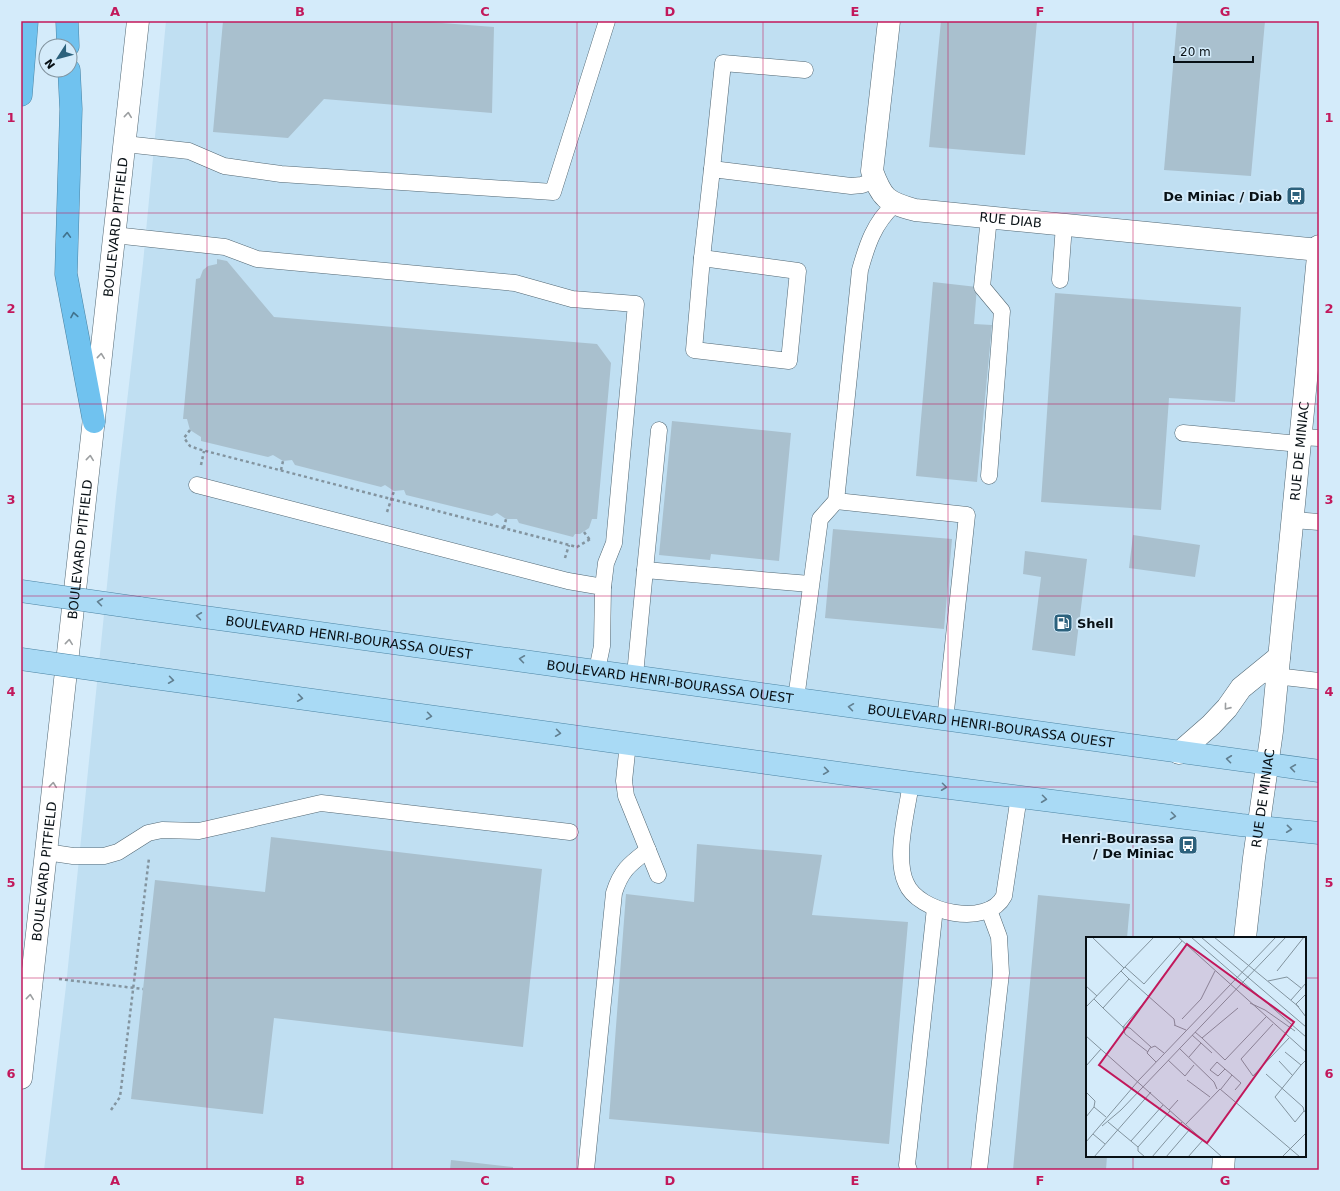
<svg xmlns="http://www.w3.org/2000/svg" width="1340" height="1191" font-family="'DejaVu Sans',sans-serif">
<style>
.built{fill:#c0dff2;fill-rule:evenodd}
.building{fill:#a9c0ce}
.lines{fill:none;stroke-linecap:round;stroke-linejoin:round}
.lane-casing{stroke:#526773;stroke-width:17}
.street-casing{stroke:#526773;stroke-width:23}
.secondary-casing{stroke:#526773;stroke-width:23}
.primary-casing{stroke:#4c84a3;stroke-width:23}
.highway-casing{stroke:#4c84a3;stroke-width:23}
.path{stroke:#83949f;stroke-width:2.5;stroke-dasharray:3 3;stroke-linecap:butt}
.lane{stroke:#fff;stroke-width:16}
.street{stroke:#fff;stroke-width:22}
.secondary{stroke:#fff;stroke-width:22}
.primary{stroke:#a9daf5;stroke-width:22}
.highway{stroke:#70c2ef;stroke-width:22}
.primary-bridge-casing{stroke:#4c84a3;stroke-width:23;stroke-linecap:butt}
.primary-bridge{stroke:#a9daf5;stroke-width:22}
.oneway{stroke:#9c9fa1}
.oneway2{stroke:#41728d}
.oneway3{stroke:#617f90}
.grid{fill:none;stroke:#c2185b;stroke-width:1;stroke-opacity:0.55}
.labels{text-anchor:middle;dominant-baseline:central;stroke-width:4;stroke-linejoin:round;paint-order:stroke}
.poi-label{font-size:13px;font-weight:bold;fill:#081015;stroke:#d4ebfa;text-anchor:end}
.street-label{font-size:13px;fill:#081015;stroke:#d4ebfa}
.inset-road{fill:none;stroke:#82939e;stroke-width:1}
.view{fill:#c2185b;fill-opacity:0.15;stroke:#c2185b;stroke-width:2}
.inset-edge{fill:none;stroke:#081015;stroke-width:2}
.neatline{fill:none;stroke:#c2185b;stroke-width:1.5}
.grid-label{font-size:13px;text-anchor:middle;font-weight:bold;fill:#c2185b}
</style>
<rect width="100%" height="100%" fill="#d4ebfa"/>
<path class="built" d="M 166,21 L 1319,21 L 1319,1170 L 44,1170 L 66,986 L 116,497 L 143,263 ZM 1087,938 L 1305,938 L 1305,1156 L 1087,1156 Z"/>
<g class="building">
<path d="M 223,21 L 416,21 L 494,27 L 492,113 L 324,99 L 288,138 L 213,132 Z"/>
<path d="M 941,21 L 1037,21 L 1025,155 L 929,147 Z"/>
<path d="M 1177,21 L 1265,21 L 1251,176 L 1164,170 Z"/>
<path d="M 217,259 L 227,261 L 274,317 L 597,344 L 611,363 L 597,519 L 592,519 L 589,528 L 580,534 L 575,534 L 573,537 L 519,523 L 517,519 L 506,519 L 497,513 L 492,516 L 406,495 L 404,490 L 394,491 L 385,485 L 381,487 L 295,465 L 292,460 L 283,461 L 273,455 L 268,457 L 201,441 L 201,437 L 190,430 L 187,419 L 183,419 L 196,279 L 200,278 L 203,270 L 208,266 L 217,264 Z"/>
<path d="M 933,282 L 977,287 L 974,324 L 992,325 L 977,482 L 916,476 Z"/>
<path d="M 1055,293 L 1241,307 L 1235,402 L 1169,398 L 1161,510 L 1041,502 Z"/>
<path d="M 672,421 L 791,433 L 779,561 L 711,554 L 710,560 L 659,555 Z"/>
<path d="M 833,529 L 952,539 L 944,629 L 825,618 Z"/>
<path d="M 1133,535 L 1200,545 L 1195,577 L 1129,568 Z"/>
<path d="M 1025,551 L 1087,559 L 1075,656 L 1032,650 L 1041,577 L 1023,574 Z"/>
<path d="M 271,837 L 542,869 L 523,1047 L 274,1018 L 263,1114 L 131,1099 L 155,880 L 265,892 Z"/>
<path d="M 697,844 L 822,855 L 812,915 L 908,922 L 889,1144 L 609,1119 L 626,894 L 694,902 Z"/>
<path d="M 1038,895 L 1130,904 L 1127,938 L 1087,938 L 1087,1156 L 1107,1156 L 1106,1170 L 1013,1170 Z"/>
<path d="M 451,1160 L 513,1167 L 513,1170 L 450,1170 Z"/>
</g>
<g class="lines">
<g class="lane-casing">
<g id="lane">
<path d="M 125,144 L 189,151 L 224,166 L 281,174 L 553,192 L 607,21"/>
<path d="M 712,169 L 723,63 L 805,70"/>
<path d="M 114,235 L 225,247 L 257,259 L 515,283 L 572,299 L 636,304 L 614,543 L 606,563 L 603,587"/>
<path d="M 702,258 L 798,271 L 789,361 L 694,350 Z"/>
<path d="M 702,258 L 712,169 L 851,186 L 862,185 L 875,180"/>
<path d="M 1060,280 L 1064,225"/>
<path d="M 1183,433 L 1300,444"/>
<path d="M 1300,437 L 1319,438"/>
<path d="M 989,476 L 1002,311 L 982,287 L 989,217"/>
<path d="M 197,485 L 568,581 L 603,587 L 602,646 L 597,670"/>
<path d="M 836,501 L 967,515 L 945,720"/>
<path d="M 1293,520 L 1319,522"/>
<path d="M 645,570 L 659,430"/>
<path d="M 635,675 L 645,570 L 810,584"/>
<path d="M 1267,675 L 1319,681"/>
<path d="M 796,699 L 820,519 L 836,501 L 860,270 C 867,245 874,223 894,205"/>
<path d="M 628,743 L 624,781 L 626,796 L 658,875"/>
<path d="M 911,783 C 907,811 894,857 906,883 C 918,913 988,928 1004,896 L 1019,796"/>
<path d="M 46,852 L 73,856 L 104,856 L 118,852 L 148,833 L 162,830 L 199,831 L 321,803 L 570,832"/>
<path d="M 586,1170 L 614,893 C 621,870 630,864 648,850"/>
<path d="M 909,1170 L 907,1165 L 935,908"/>
<path d="M 979,1170 L 1001,973 L 999,937 L 989,910"/>
</g>
</g>
<g class="street-casing">
<g id="street">
<path id="s1" d="M 889,21 L 872,171 C 882,198 886,202 915,210 L 1319,250"/>
<path d="M 1179,753 L 1211,725 L 1227,708 L 1241,688 L 1279,657"/>
<path id="s2" d="M 1245,938 L 1254,858 L 1272,731 L 1319,246"/>
<path d="M 1223,1170 L 1224,1156"/>
</g>
</g>
<g class="secondary-casing">
<g id="secondary">
<path id="s3" d="M 21,1078 L 138,21"/>
</g>
</g>
<g class="primary-casing">
<g id="primary">
<path id="s4" d="M 139,608 L 1319,771"/>
<path d="M 133,675 L 911,783 L 1241,825 L 1319,833"/>
</g>
</g>
<g class="highway-casing">
<g id="highway">
<path d="M 67,21 L 68,46"/>
<path d="M 69,70 L 71,109 L 66,274 L 94,422"/>
<path d="M 21,95 L 27,21"/>
</g>
</g>
<g class="path">
<path d="M 190,430 L 184,438 L 190,446 L 198,449 L 577,547 L 592,538"/>
<path d="M 201,465 L 204,451"/>
<path d="M 281,470 L 283,461"/>
<path d="M 387,512 L 394,491"/>
<path d="M 504,528 L 506,519"/>
<path d="M 584,532 L 590,540"/>
<path d="M 565,558 L 569,545"/>
<path d="M 59,979 L 143,989"/>
<path d="M 111,1110 L 120,1097 L 149,858"/>
</g>
<use href="#lane" class="lane"/>
<use href="#street" class="street"/>
<use href="#secondary" class="secondary"/>
<use href="#primary" class="primary"/>
<use href="#highway" class="highway"/>
<g class="primary-bridge-casing">
<g id="primary-bridge">
<path d="M 21,591 L 139,608"/>
<path d="M 21,659 L 133,675"/>
</g>
</g>
<use href="#primary-bridge" class="primary-bridge"/>
</g>
<defs><path id="oneway-chevron" d="M-2-3.5L2.5 0L-2 3.5" fill="none" stroke-width="1.6" stroke-linecap="round" stroke-linejoin="round"/></defs>
<g class="oneway">
<use href="#oneway-chevron" transform="translate(128 115) rotate(-84)"/>
<use href="#oneway-chevron" transform="translate(101 356) rotate(-84)"/>
<use href="#oneway-chevron" transform="translate(90 458) rotate(-84)"/>
<use href="#oneway-chevron" transform="translate(69 642) rotate(-84)"/>
<use href="#oneway-chevron" transform="translate(1227 707) rotate(129)"/>
<use href="#oneway-chevron" transform="translate(53 785) rotate(-84)"/>
<use href="#oneway-chevron" transform="translate(30 997) rotate(-84)"/>
</g>
<g class="oneway2">
<use href="#oneway-chevron" transform="translate(67 235) rotate(-88)"/>
<use href="#oneway-chevron" transform="translate(74 315) rotate(-100)"/>
</g>
<g class="oneway3">
<use href="#oneway-chevron" transform="translate(100 602) rotate(-172)"/>
<use href="#oneway-chevron" transform="translate(199 616) rotate(-172)"/>
<use href="#oneway-chevron" transform="translate(522 659) rotate(-172)"/>
<use href="#oneway-chevron" transform="translate(171 680) rotate(8)"/>
<use href="#oneway-chevron" transform="translate(300 698) rotate(8)"/>
<use href="#oneway-chevron" transform="translate(851 707) rotate(-172)"/>
<use href="#oneway-chevron" transform="translate(429 716) rotate(8)"/>
<use href="#oneway-chevron" transform="translate(558 733) rotate(8)"/>
<use href="#oneway-chevron" transform="translate(1229 759) rotate(-173)"/>
<use href="#oneway-chevron" transform="translate(1293 768) rotate(-172)"/>
<use href="#oneway-chevron" transform="translate(826 771) rotate(8)"/>
<use href="#oneway-chevron" transform="translate(944 787) rotate(7)"/>
<use href="#oneway-chevron" transform="translate(1044 799) rotate(7)"/>
<use href="#oneway-chevron" transform="translate(1173 816) rotate(7)"/>
<use href="#oneway-chevron" transform="translate(1289 829) rotate(6)"/>
</g>
<path class="grid" d="M 207,21 L 207,1170M 392,21 L 392,1170M 577,21 L 577,1170M 763,21 L 763,1170M 948,21 L 948,1170M 1133,21 L 1133,938M 21,213 L 1319,213M 21,404 L 1319,404M 21,596 L 1319,596M 21,787 L 1319,787M 21,978 L 1087,978M 1305,978 L 1319,978M 1133,1156 L 1133,1170"/>
<defs>
<g id="bus-square" transform="scale(1)"><rect x="-9" y="-9" width="18" height="18" rx="4" fill="#2c617c" stroke="#d4ebfa"/><path d="M-5-6H5V4H4V6H2V4H-2V6H-4V4H-5ZM-3.5-4V0h7V-4ZM-3.5 1.2v1.5H-2V1.2ZM2 1.2v1.5H3.5V1.2Z" fill="#fff"/></g>
<g id="fuel-square" transform="scale(1)"><rect x="-9" y="-9" width="18" height="18" rx="4" fill="#2c617c" stroke="#d4ebfa"/><path d="M-5.5-6h7V0h2V4h1.3V-2.5L3-4.5l.8-.8L6-3V5H2.5V1h-1V6h-7ZM-4.2-4.7v3.2H.2V-4.7Z" fill="#fff"/></g>
</defs>
<g fill-rule="evenodd">
<use href="#bus-square" x="1296" y="196"/>
<use href="#fuel-square" x="1063" y="623"/>
<use href="#bus-square" x="1188" y="845"/>
</g>
<g class="labels">
<g class="poi-label">
<text x="1282" y="196">De Miniac / Diab</text>
<text x="1077" y="623" text-anchor="start">Shell</text>
<text x="1174" y="838">Henri-Bourassa<tspan x="1174" dy="15">/ De Miniac</tspan></text>
</g>
<g class="street-label">
<text stroke="none"><textPath href="#s1" startOffset="309">RUE DIAB</textPath></text>
<text stroke="none"><textPath href="#s3" startOffset="856">BOULEVARD PITFIELD</textPath></text>
<text stroke="none"><textPath href="#s2" startOffset="490">RUE DE MINIAC</textPath></text>
<text stroke="none"><textPath href="#s3" startOffset="532">BOULEVARD PITFIELD</textPath></text>
<text stroke="none"><textPath href="#s4" startOffset="212">BOULEVARD HENRI-BOURASSA OUEST</textPath></text>
<text stroke="none"><textPath href="#s4" startOffset="536">BOULEVARD HENRI-BOURASSA OUEST</textPath></text>
<text stroke="none"><textPath href="#s4" startOffset="860">BOULEVARD HENRI-BOURASSA OUEST</textPath></text>
<text stroke="none"><textPath href="#s2" startOffset="141">RUE DE MINIAC</textPath></text>
<text stroke="none"><textPath href="#s3" startOffset="208">BOULEVARD PITFIELD</textPath></text>
</g>
</g>
<g transform="translate(1086 937)">
<rect width="220" height="220" fill="#d4ebfa"/>
<path class="inset-road" d="M 6,0 L 38,31M 92,0 L 220,115M 105,0 L 220,100M 115,0 L 220,90M 128,0 L 213,70M 39,30 L 58,47 L 96,4M 191,34 L 218,0M 43,42 L 88,82 L 89,88M 182,44 L 201,40 L 215,51M 0,49 L 11,59M 8,62 L 17,71 L 43,42 L 35,34M 205,63 L 220,46M 164,66 L 179,73 L 209,94M 210,67 L 220,57M 210,67 L 220,80M 0,70 L 68,0M 17,71 L 37,90 L 63,60M 96,82 L 115,62 L 129,34M 187,87 L 155,122 L 167,139 L 203,101M 88,88 L 100,93M 109,95 L 116,101 L 152,71M 0,99 L 136,220M 116,101 L 139,123 L 180,80M 115,106 L 126,116M 93,111 L 128,145 L 131,152M 62,115 L 39,97 L 37,90 L 44,91 L 65,110M 199,115 L 215,128 L 220,123M 103,120 L 115,106 L 106,98M 82,123 L 99,139 L 108,128M 193,124 L 207,139M 70,125 L 61,116 L 64,111 L 69,109 L 78,116M 131,125 L 139,132 L 132,139 L 124,133 ZM 215,128 L 189,160 L 209,185 L 218,174 L 220,175M 0,129 L 15,112M 180,137 L 217,170 L 218,174M 146,138 L 155,146 L 149,153M 101,143 L 124,160M 135,152 L 146,138 L 139,132M 0,155 L 9,164 L 8,170M 83,173 L 92,163M 0,180 L 8,170 L 20,180M 22,185 L 52,210 L 84,174M 99,188 L 134,152 L 214,220M 16,189 L 35,173 L 200,0M 7,197 L 19,207M 45,204 L 77,168M 0,205 L 53,143 L 190,0M 52,210 L 52,214 L 59,220M 8,220 L 65,155M 66,220 L 96,185M 80,220 L 104,192M 102,220 L 117,203M 196,220 L 220,196"/>
<path class="view" d="M 101,7 L 208,85 L 121,206 L 13,128 Z"/>
<rect width="220" height="220" class="inset-edge"/>
</g>
<rect width="1340" height="1191" fill="none" stroke="#d4ebfa" stroke-width="44"/>
<g transform="translate(58 58) rotate(234)"><circle r="19" fill="#d4ebfa" stroke="#82939e"/>
<path d="M0-3L7 15L0 10L-7 15Z" fill="#2c617c"/>
<text y="-6" font-size="11" font-weight="bold" text-anchor="middle" fill="#081015">N</text>
</g>
<path d="M1174 56v6h79v-6" fill="none" stroke="#081015" stroke-width="2"/>
<text x="1180" y="56" font-size="12" fill="#081015" stroke="#d4ebfa" stroke-width="3" paint-order="stroke">20 m</text>
<rect x="22" y="22" width="1296" height="1147" class="neatline"/>
<g class="grid-label">
<text x="115" y="16">A</text>
<text x="300" y="16">B</text>
<text x="485" y="16">C</text>
<text x="670" y="16">D</text>
<text x="855" y="16">E</text>
<text x="1040" y="16">F</text>
<text x="1225" y="16">G</text>
<text x="11" y="122">1</text>
<text x="1329" y="122">1</text>
<text x="11" y="313">2</text>
<text x="1329" y="313">2</text>
<text x="11" y="504">3</text>
<text x="1329" y="504">3</text>
<text x="11" y="696">4</text>
<text x="1329" y="696">4</text>
<text x="11" y="887">5</text>
<text x="1329" y="887">5</text>
<text x="11" y="1078">6</text>
<text x="1329" y="1078">6</text>
<text x="115" y="1185">A</text>
<text x="300" y="1185">B</text>
<text x="485" y="1185">C</text>
<text x="670" y="1185">D</text>
<text x="855" y="1185">E</text>
<text x="1040" y="1185">F</text>
<text x="1225" y="1185">G</text>
</g>
</svg>
